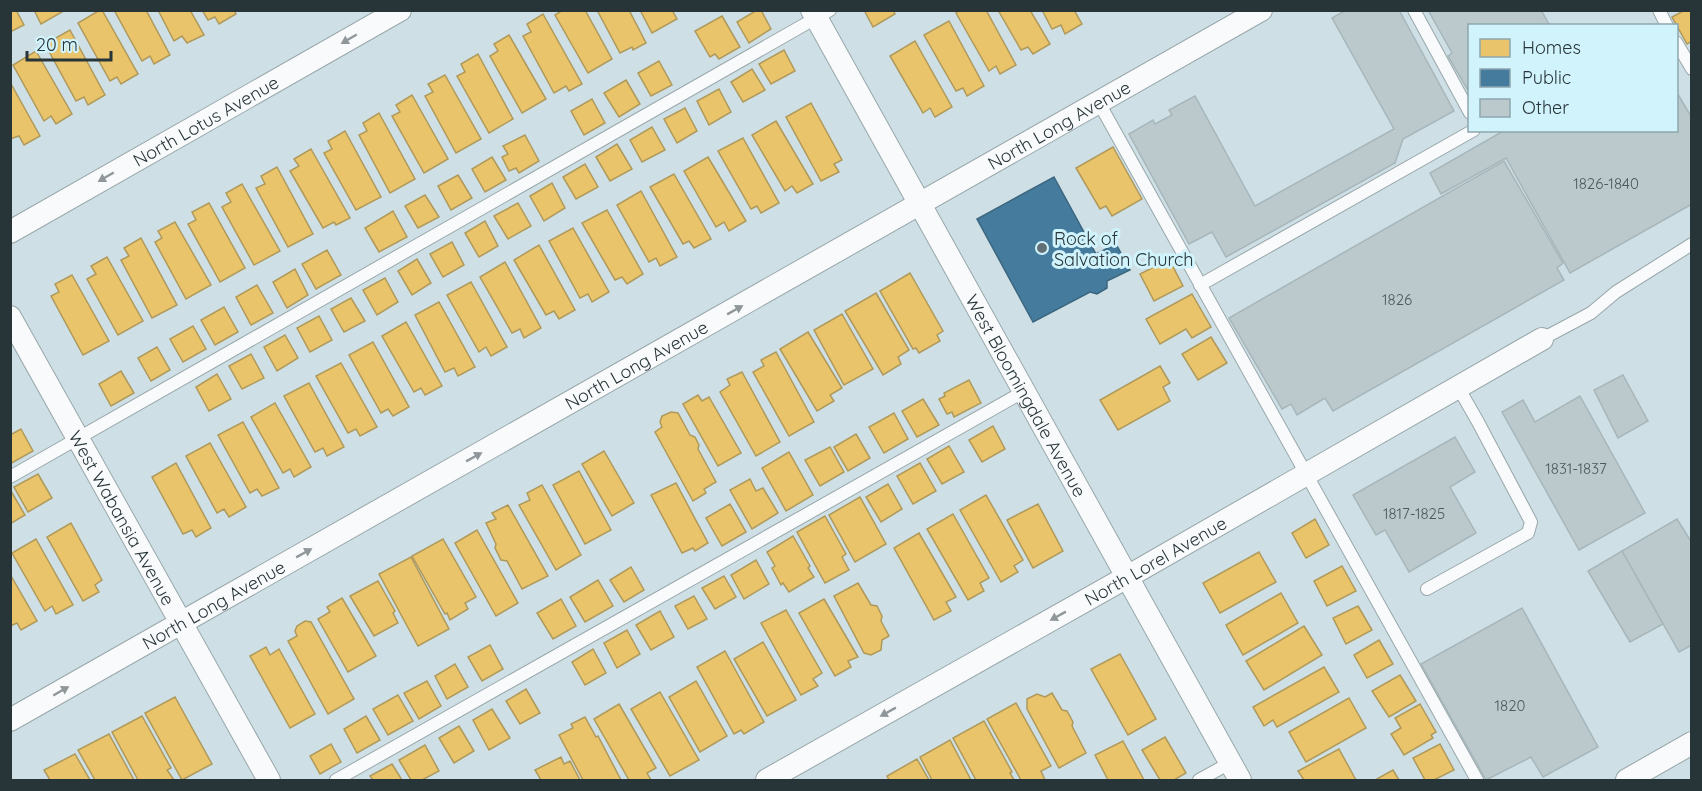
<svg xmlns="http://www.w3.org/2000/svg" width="1702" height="791" font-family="Quicksand,sans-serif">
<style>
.homes{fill:#e9c46a;stroke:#af995b;stroke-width:1.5}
.public{fill:#457b9d;stroke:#3c667f;stroke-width:1.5}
.building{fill:#bbc9cd;stroke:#a7b6ba;stroke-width:1.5}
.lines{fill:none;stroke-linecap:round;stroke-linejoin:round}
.lane-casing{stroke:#99a7ab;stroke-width:14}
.street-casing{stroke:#99a7ab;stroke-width:24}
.lane{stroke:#f8fafb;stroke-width:12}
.street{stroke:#f8fafb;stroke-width:22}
.oneway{fill:#90979a}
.poi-dot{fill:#617075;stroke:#d1f3fc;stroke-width:2}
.labels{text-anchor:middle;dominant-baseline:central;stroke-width:6;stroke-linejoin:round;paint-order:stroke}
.number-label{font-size:15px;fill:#4c595d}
.street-label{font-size:18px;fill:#273438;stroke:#d1f3fc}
.poi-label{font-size:18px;fill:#273438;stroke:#d1f3fc;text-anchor:start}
</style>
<rect width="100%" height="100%" fill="#cee0e5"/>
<g class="homes">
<path d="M 10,10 L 16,10 L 24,25 L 10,32 Z"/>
<path d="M 34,10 L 61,10 L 62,12 L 41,24 Z"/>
<path d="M 100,10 L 102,10 L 138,74 L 121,84 L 117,77 L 110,81 L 78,23 Z"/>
<path d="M 114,10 L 146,10 L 170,55 L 154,64 L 150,56 L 142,61 Z"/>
<path d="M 158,10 L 190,10 L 204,35 L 187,43 L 182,36 L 174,41 Z"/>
<path d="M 202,10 L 234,10 L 236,14 L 219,24 L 215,17 L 208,20 Z"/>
<path d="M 563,10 L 585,10 L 612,59 L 588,73 L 555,15 Z"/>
<path d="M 597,10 L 629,10 L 646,43 L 633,50 L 632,47 L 620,53 Z"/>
<path d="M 640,10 L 672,10 L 677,19 L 652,33 Z"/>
<path d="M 757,10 L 761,10 L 771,29 L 749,43 L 737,22 Z"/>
<path d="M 864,10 L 893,10 L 895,14 L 873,27 Z"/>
<path d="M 960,10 L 986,10 L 1016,65 L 1000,74 L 996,66 L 989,71 L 956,13 Z"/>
<path d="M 998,10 L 1030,10 L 1050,44 L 1033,54 L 1028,47 L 1021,50 Z"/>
<path d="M 1042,10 L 1074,10 L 1082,24 L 1065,34 L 1061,25 L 1052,29 Z"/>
<path d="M 1685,10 L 1692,10 L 1692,41 L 1687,44 L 1672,17 Z"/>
<path d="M 543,14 L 582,84 L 569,91 L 566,86 L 554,93 L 523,36 L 531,32 L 527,24 Z"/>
<path d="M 722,16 L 740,47 L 719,59 L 715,54 L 710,57 L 695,31 Z"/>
<path d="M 949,21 L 984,86 L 967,96 L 963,88 L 956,91 L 924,35 Z"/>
<path d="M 70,30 L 105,95 L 88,105 L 84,97 L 76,101 L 45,44 Z"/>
<path d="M 509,35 L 546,99 L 522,113 L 490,56 L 498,51 L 494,44 Z"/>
<path d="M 915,41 L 952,107 L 935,117 L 930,108 L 923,113 L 890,56 Z"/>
<path d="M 784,50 L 795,71 L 771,84 L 759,64 Z"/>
<path d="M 36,51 L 72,114 L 56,124 L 51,116 L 44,121 L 13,65 Z"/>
<path d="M 478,54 L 513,119 L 489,133 L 457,76 L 465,72 L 461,64 Z"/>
<path d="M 659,61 L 672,85 L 651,96 L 638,73 Z"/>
<path d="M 752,69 L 765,90 L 743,102 L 731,82 Z"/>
<path d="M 445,75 L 481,139 L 456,153 L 425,96 L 433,92 L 428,84 Z"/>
<path d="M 626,80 L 640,104 L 619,117 L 604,93 Z"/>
<path d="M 10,82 L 40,136 L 24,145 L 19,136 L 10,139 Z"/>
<path d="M 719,89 L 731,112 L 709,125 L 697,101 Z"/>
<path d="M 412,95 L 448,159 L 424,173 L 392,116 L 400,112 L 396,105 Z"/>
<path d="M 592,99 L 605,123 L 584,135 L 571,111 Z"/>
<path d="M 811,103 L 842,160 L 834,164 L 839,172 L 821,181 L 786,117 Z"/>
<path d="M 685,108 L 697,131 L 677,143 L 664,119 Z"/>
<path d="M 379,113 L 415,179 L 390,193 L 359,135 L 367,131 L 363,123 Z"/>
<path d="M 776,121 L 813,184 L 797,193 L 792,186 L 785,191 L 752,135 Z"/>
<path d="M 652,127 L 665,150 L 642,162 L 630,140 Z"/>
<path d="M 345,131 L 381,197 L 356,210 L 324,153 L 332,149 L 328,141 Z"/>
<path d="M 525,135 L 539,161 L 519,173 L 516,168 L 509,171 L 502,157 L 508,154 L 503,146 Z"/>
<path d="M 743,138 L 779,203 L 761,213 L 757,206 L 751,209 L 718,151 Z"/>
<path d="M 617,144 L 632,169 L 610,181 L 596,157 Z"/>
<path d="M 1113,147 L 1142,199 L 1112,216 L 1106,206 L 1100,209 L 1076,168 Z"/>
<path d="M 311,149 L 350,218 L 336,225 L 334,222 L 323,228 L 290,171 L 299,166 L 294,159 Z"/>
<path d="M 492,157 L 506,180 L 485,192 L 472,169 Z"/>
<path d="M 708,157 L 746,221 L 729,231 L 724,222 L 716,227 L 684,171 Z"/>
<path d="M 585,164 L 598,187 L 576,199 L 563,177 Z"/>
<path d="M 277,167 L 313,234 L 288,247 L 256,188 L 265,184 L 261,176 Z"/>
<path d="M 674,174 L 711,239 L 694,248 L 689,241 L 683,244 L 650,187 Z"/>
<path d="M 458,175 L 472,198 L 451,210 L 438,186 Z"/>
<path d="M 552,183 L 565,208 L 544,221 L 530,196 Z"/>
<path d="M 242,184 L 280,251 L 254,265 L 222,207 L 231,202 L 226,193 Z"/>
<path d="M 641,191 L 677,257 L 660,266 L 656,258 L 649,262 L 617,205 Z"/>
<path d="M 425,195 L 439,217 L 418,228 L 405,206 Z"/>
<path d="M 209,203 L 245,268 L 220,282 L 188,224 L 196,220 L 192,212 Z"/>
<path d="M 518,203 L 531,226 L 508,239 L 494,216 Z"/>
<path d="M 607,210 L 643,274 L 627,284 L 622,277 L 615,280 L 582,223 Z"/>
<path d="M 393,211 L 407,237 L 379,252 L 365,228 Z"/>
<path d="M 485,221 L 498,246 L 479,257 L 465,233 Z"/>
<path d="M 175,222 L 211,285 L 186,299 L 155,242 L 162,238 L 158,231 Z"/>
<path d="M 573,228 L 609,292 L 592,302 L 588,294 L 580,298 L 549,241 Z"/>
<path d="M 141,238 L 177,305 L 152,318 L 121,260 L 129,256 L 124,248 Z"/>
<path d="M 452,242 L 464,265 L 443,277 L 430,254 Z"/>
<path d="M 539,245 L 575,310 L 559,319 L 554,311 L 546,315 L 514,260 Z"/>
<path d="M 327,250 L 341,275 L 316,289 L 302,264 Z"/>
<path d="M 107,257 L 143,321 L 118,335 L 87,279 L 96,274 L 91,266 Z"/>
<path d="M 417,259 L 431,283 L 412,295 L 398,271 Z"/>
<path d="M 1169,259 L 1183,286 L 1154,301 L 1140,274 Z"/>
<path d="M 505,262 L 541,328 L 524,338 L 520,329 L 512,333 L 480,277 Z"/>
<path d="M 295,269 L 308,295 L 287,308 L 273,282 Z"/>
<path d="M 910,273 L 943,331 L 937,335 L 940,341 L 919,353 L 916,348 L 913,349 L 880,291 Z"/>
<path d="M 72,275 L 109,341 L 83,355 L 51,296 L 59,292 L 55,284 Z"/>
<path d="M 385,278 L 398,302 L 377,315 L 363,290 Z"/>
<path d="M 471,282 L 507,347 L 491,356 L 486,347 L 479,352 L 447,295 Z"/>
<path d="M 257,285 L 273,313 L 251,325 L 236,297 Z"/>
<path d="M 876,293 L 909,350 L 898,357 L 901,364 L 883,375 L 845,311 Z"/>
<path d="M 1192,294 L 1211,327 L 1192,338 L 1186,329 L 1160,344 L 1146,319 Z"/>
<path d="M 351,298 L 365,321 L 344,332 L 331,309 Z"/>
<path d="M 439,302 L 475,367 L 458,376 L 454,368 L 445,372 L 415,315 Z"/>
<path d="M 224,307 L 238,332 L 215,345 L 201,320 Z"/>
<path d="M 842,314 L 873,369 L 844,385 L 814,330 Z"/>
<path d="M 319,316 L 332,340 L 310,352 L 297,328 Z"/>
<path d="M 406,322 L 442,386 L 425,395 L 421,388 L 414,392 L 382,336 Z"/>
<path d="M 193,326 L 206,349 L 183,362 L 170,339 Z"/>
<path d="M 808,332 L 842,388 L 830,395 L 834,401 L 817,411 L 780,349 Z"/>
<path d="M 285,335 L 298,358 L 277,371 L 264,347 Z"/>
<path d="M 1211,337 L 1227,363 L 1198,380 L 1182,354 Z"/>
<path d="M 373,342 L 409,407 L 393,416 L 388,409 L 381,413 L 349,355 Z"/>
<path d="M 157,347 L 170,370 L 151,381 L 138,358 Z"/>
<path d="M 776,352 L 814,422 L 789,436 L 753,372 L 764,366 L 761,360 Z"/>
<path d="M 251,354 L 264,378 L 242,389 L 229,366 Z"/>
<path d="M 341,363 L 377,427 L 360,436 L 356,429 L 348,433 L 316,376 Z"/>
<path d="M 1160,366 L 1170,383 L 1163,387 L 1170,401 L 1118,430 L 1100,400 Z"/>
<path d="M 121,371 L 134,393 L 111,406 L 99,384 Z"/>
<path d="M 742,372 L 780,442 L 756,456 L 720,392 L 730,385 L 727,379 Z"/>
<path d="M 217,374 L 231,399 L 209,411 L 196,387 Z"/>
<path d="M 969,380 L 981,403 L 954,417 L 952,412 L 947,414 L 939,399 L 945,396 L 944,393 Z"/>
<path d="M 309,383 L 344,447 L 327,456 L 323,448 L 315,452 L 284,396 Z"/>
<path d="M 698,395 L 702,401 L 709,397 L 741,453 L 718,466 L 683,404 Z"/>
<path d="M 923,399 L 939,425 L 917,437 L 902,411 Z"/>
<path d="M 275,403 L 311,467 L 294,477 L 290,469 L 283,473 L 251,417 Z"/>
<path d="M 671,412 L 678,413 L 690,435 L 695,437 L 699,445 L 698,449 L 716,482 L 704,489 L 706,493 L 693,501 L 655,432 L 662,427 L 660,422 L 662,416 Z"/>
<path d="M 894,413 L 908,439 L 884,453 L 869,427 Z"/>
<path d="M 243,422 L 279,488 L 262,496 L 257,489 L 250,493 L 218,435 Z"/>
<path d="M 993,426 L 1005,449 L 982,462 L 969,440 Z"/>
<path d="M 21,429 L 33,451 L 10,464 L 10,435 Z"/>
<path d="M 856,434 L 870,458 L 848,471 L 834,447 Z"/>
<path d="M 210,443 L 246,507 L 229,517 L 224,509 L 217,513 L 186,456 Z"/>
<path d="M 949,446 L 964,472 L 942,484 L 927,459 Z"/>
<path d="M 830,447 L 844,472 L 820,486 L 805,460 Z"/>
<path d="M 604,451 L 634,503 L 612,516 L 582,464 Z"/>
<path d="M 789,452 L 813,495 L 786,511 L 762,468 Z"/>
<path d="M 176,463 L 211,528 L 196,537 L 192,530 L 183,534 L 152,477 Z"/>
<path d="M 920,463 L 936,491 L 913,504 L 897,476 Z"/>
<path d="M 579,471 L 611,530 L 585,544 L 553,485 Z"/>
<path d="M 38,474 L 52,498 L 28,512 L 14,487 Z"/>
<path d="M 750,479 L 756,491 L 763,488 L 778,513 L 752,529 L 730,490 Z"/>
<path d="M 676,483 L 708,543 L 695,551 L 693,548 L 682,553 L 651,495 Z"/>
<path d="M 888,484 L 902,509 L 881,522 L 866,497 Z"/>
<path d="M 542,485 L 581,555 L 556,570 L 519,505 L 530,500 L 527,493 Z"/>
<path d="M 11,491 L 25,515 L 10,524 L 10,492 Z"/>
<path d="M 986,495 L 1023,560 L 1014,566 L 1018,572 L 1001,582 L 960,510 Z"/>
<path d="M 860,497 L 886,544 L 855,562 L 829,515 Z"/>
<path d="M 730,504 L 746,532 L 722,546 L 706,518 Z"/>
<path d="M 1038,504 L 1063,551 L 1033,568 L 1007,520 Z"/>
<path d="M 508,505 L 548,576 L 522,589 L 507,561 L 501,560 L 495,548 L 496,544 L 486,523 L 496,519 L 492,513 Z"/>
<path d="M 953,514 L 989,578 L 980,583 L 984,591 L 968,600 L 927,529 Z"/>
<path d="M 825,516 L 846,554 L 842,557 L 849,570 L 825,583 L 797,532 Z"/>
<path d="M 1315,519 L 1329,545 L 1306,558 L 1292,533 Z"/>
<path d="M 71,523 L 102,580 L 95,585 L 99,592 L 83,601 L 47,537 Z"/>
<path d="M 477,530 L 518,603 L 496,616 L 455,543 Z"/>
<path d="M 919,533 L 956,597 L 946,602 L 951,611 L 934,620 L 894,548 Z"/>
<path d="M 793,536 L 810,566 L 808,568 L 814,577 L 789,592 L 783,583 L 781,585 L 772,568 L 775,566 L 767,552 Z"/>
<path d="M 36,539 L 73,605 L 56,614 L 52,606 L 45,611 L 12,553 Z"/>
<path d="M 443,539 L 476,597 L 465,603 L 468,609 L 450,620 L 447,613 L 445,614 L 412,556 Z"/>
<path d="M 1259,552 L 1276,582 L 1220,613 L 1203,583 Z"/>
<path d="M 411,557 L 449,629 L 418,646 L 379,574 Z"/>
<path d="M 756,560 L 769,584 L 744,599 L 731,575 Z"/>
<path d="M 1342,566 L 1356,591 L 1327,606 L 1314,581 Z"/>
<path d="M 631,567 L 644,590 L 624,602 L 610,580 Z"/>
<path d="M 10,574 L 37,621 L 21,630 L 17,623 L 10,626 Z"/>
<path d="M 724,576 L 736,597 L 715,609 L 702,588 Z"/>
<path d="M 598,580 L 613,606 L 585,622 L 570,597 Z"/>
<path d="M 378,581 L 395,611 L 393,613 L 398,623 L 374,636 L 350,596 Z"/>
<path d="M 858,583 L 871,605 L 877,606 L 882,616 L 881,621 L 889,636 L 882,640 L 881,650 L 871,655 L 864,653 L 834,596 Z"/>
<path d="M 1281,593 L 1298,623 L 1243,655 L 1226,625 Z"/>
<path d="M 694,596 L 707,619 L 688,629 L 675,606 Z"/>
<path d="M 342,598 L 376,656 L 348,672 L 318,619 L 330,612 L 327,607 Z"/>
<path d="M 561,599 L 576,626 L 553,639 L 537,613 Z"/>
<path d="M 824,599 L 858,657 L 848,661 L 851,667 L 835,676 L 799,613 Z"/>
<path d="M 1358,606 L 1372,630 L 1346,644 L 1333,618 Z"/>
<path d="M 786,610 L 822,673 L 813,679 L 818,686 L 801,695 L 761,623 Z"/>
<path d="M 660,611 L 674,637 L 651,650 L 636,625 Z"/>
<path d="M 305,621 L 311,622 L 354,699 L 328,714 L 288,641 L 297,636 L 295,631 L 297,626 Z"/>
<path d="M 1304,626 L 1322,655 L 1264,690 L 1246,661 Z"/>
<path d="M 627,630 L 640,654 L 617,668 L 604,643 Z"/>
<path d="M 1379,640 L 1393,664 L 1367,678 L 1354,655 Z"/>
<path d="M 763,642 L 796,700 L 767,716 L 734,659 Z"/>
<path d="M 490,645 L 503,669 L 482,681 L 468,657 Z"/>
<path d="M 266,647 L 270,655 L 279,649 L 315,714 L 290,728 L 250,656 Z"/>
<path d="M 593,649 L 606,673 L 585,685 L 572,662 Z"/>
<path d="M 725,651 L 764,722 L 744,734 L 741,730 L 734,734 L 697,667 Z"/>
<path d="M 1120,654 L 1156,719 L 1128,735 L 1091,669 Z"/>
<path d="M 455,664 L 468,687 L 447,699 L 435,676 Z"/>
<path d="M 1324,667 L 1339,692 L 1277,727 L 1273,720 L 1264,726 L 1253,707 Z"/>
<path d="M 1400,675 L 1416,701 L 1389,717 L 1372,691 Z"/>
<path d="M 427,681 L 441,706 L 419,719 L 404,693 Z"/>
<path d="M 696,681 L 727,736 L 700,752 L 669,697 Z"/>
<path d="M 526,689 L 540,713 L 520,724 L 506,701 Z"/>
<path d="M 660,692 L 699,760 L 670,776 L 631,709 Z"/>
<path d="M 1052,693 L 1062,710 L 1067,711 L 1073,722 L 1072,726 L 1086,753 L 1059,768 L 1027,709 L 1027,699 L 1037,694 L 1045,697 Z"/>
<path d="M 398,695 L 413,721 L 388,735 L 373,709 Z"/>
<path d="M 175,697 L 212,764 L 182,780 L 145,713 Z"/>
<path d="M 1349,698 L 1366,728 L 1306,762 L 1289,732 Z"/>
<path d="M 1016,703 L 1051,766 L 1041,771 L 1045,780 L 1021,780 L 987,719 Z"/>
<path d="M 619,704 L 656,768 L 647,773 L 651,780 L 629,780 L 594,719 Z"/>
<path d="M 1420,704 L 1436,732 L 1431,735 L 1433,738 L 1404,755 L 1391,734 L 1401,728 L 1395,718 Z"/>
<path d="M 492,709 L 510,738 L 489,750 L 473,720 Z"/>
<path d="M 142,716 L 171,768 L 167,770 L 174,780 L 138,780 L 112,732 Z"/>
<path d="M 366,716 L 380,740 L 357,753 L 344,729 Z"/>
<path d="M 585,717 L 596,737 L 598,736 L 621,780 L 583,780 L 559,735 L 573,728 L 571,724 Z"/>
<path d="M 984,721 L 1012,772 L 1010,773 L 1014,780 L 976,780 L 953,738 Z"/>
<path d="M 459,726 L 474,751 L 454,763 L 439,738 Z"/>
<path d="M 109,734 L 134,780 L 95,780 L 78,750 Z"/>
<path d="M 1165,737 L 1186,773 L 1174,780 L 1160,780 L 1142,750 Z"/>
<path d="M 950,740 L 971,780 L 932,780 L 920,757 Z"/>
<path d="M 1123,741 L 1144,780 L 1108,780 L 1095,755 Z"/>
<path d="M 331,744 L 341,762 L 320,774 L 310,756 Z"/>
<path d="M 1440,744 L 1454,770 L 1434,780 L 1425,780 L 1413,758 Z"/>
<path d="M 425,745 L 439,771 L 422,780 L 411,780 L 399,760 Z"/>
<path d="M 1339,749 L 1356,780 L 1304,780 L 1298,771 Z"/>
<path d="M 75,754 L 90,780 L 50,780 L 44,770 Z"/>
<path d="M 561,757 L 564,764 L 570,761 L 580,780 L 541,780 L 535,770 Z"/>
<path d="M 917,759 L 929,780 L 889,780 L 887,776 Z"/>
<path d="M 392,764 L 402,780 L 373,780 L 370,776 Z"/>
<path d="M 1393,770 L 1399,780 L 1375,780 Z"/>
</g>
<path class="public" d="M 1054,177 L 1096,254 L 1116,244 L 1130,270 L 1107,281 L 1107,288 L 1097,294 L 1090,292 L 1033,322 L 977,219 Z"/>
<g class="building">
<path d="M 1346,10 L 1399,10 L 1454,111 L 1403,139 L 1395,163 L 1226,257 L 1212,232 L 1189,244 L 1129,134 L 1153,120 L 1155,124 L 1172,115 L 1169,110 L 1195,96 L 1255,206 L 1394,129 L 1332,18 Z"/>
<path d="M 1428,10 L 1541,10 L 1550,26 L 1470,26 L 1470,94 L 1448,56 L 1452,53 Z"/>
<path d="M 1676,91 L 1692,118 L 1692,204 L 1570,273 L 1506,158 L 1441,194 L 1430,173 L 1505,130 L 1676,130 Z"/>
<path d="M 1504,161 L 1563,263 L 1557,268 L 1564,280 L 1333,411 L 1325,398 L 1297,415 L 1291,404 L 1282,409 L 1229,318 Z"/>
<path d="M 1623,375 L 1648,421 L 1618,438 L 1594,390 Z"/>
<path d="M 1580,396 L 1645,513 L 1579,550 L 1502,412 L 1523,400 L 1535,422 Z"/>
<path d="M 1455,437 L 1475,472 L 1450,487 L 1476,533 L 1409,572 L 1385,530 L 1376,535 L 1353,495 Z"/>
<path d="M 1677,519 L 1692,543 L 1692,645 L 1679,652 L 1622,551 Z"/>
<path d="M 1622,551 L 1663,624 L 1630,642 L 1588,571 Z"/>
<path d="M 1522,608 L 1598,747 L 1543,777 L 1531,757 L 1486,780 L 1421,664 Z"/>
</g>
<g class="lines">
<g class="lane-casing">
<g id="lane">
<path d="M 1414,10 L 1470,113"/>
<path d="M 1659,10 L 1667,26"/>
<path d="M 1676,42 L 1692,69"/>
<path d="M 1099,103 L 1477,780"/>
<path d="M 1200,285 L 1474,130"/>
<path d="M 1542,339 L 1591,313 L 1616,292 L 1692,244"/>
<path d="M 10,477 L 830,10"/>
<path d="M 1427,589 L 1528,533 L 1531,522 L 1478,422 L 1458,387"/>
<path d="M 336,780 L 1023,392"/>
<path d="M 1199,780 L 1230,763"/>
</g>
</g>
<g class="street-casing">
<g id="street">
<path id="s1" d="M 812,10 L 1240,780"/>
<path id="s2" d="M 10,232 L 400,10"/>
<path id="s3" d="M 10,317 L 269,780"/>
<path id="s4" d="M 10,720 L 1261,10"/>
<path id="s5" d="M 767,780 L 1127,577 L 1542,339"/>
<path d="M 1627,780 L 1692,743"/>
</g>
</g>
<use href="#lane" class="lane"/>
<use href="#street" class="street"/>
</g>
<defs><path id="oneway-solid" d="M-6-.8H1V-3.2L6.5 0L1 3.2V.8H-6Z" transform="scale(1.5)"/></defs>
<g class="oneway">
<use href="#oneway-solid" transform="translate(349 39) rotate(150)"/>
<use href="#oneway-solid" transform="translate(106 177) rotate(150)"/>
<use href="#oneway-solid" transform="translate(735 310) rotate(-29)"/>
<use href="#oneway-solid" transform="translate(474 457) rotate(-29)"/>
<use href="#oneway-solid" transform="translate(304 553) rotate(-29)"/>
<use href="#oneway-solid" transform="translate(1058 616) rotate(151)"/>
<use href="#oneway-solid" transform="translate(61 691) rotate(-30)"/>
<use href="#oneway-solid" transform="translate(888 712) rotate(151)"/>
</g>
<circle class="poi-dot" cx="1042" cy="248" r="6"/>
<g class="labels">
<g class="number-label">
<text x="1606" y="183">1826-1840</text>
<text x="1397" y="299">1826</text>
<text x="1576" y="468">1831-1837</text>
<text x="1414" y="513">1817-1825</text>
<text x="1510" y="705">1820</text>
</g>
<g class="street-label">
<text stroke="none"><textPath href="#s2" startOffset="225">North Lotus Avenue</textPath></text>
<text stroke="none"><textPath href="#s4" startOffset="1206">North Long Avenue</textPath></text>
<text stroke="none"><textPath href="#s4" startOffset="720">North Long Avenue</textPath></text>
<text stroke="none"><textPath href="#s1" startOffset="441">West Bloomingdale Avenue</textPath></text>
<text stroke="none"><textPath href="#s3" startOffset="230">West Wabansia Avenue</textPath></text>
<text stroke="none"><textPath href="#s5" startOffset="446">North Lorel Avenue</textPath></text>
<text stroke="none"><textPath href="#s4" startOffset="234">North Long Avenue</textPath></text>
</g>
<g class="poi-label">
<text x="1054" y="238">Rock of<tspan x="1054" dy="21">Salvation Church</tspan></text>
</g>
</g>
<rect width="1702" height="791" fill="none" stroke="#273438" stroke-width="24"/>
<rect x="1468" y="24" width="210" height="108" fill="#d1f3fc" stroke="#8da7ae" stroke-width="1.5"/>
<rect x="1480" y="39" width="30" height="18" fill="#e9c46a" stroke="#8da7ae" stroke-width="1.5"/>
<text x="1522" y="54" font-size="18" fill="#273438">Homes</text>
<rect x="1480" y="69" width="30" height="18" fill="#457b9d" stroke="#8da7ae" stroke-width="1.5"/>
<text x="1522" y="84" font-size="18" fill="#273438">Public</text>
<rect x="1480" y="99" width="30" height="18" fill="#bbc9cd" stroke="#8da7ae" stroke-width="1.5"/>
<text x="1522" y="114" font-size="18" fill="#273438">Other</text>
<path d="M27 51v9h84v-9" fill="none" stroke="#273438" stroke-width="3"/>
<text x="36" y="51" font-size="18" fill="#273438" stroke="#d1f3fc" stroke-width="4.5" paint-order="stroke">20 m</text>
</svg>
